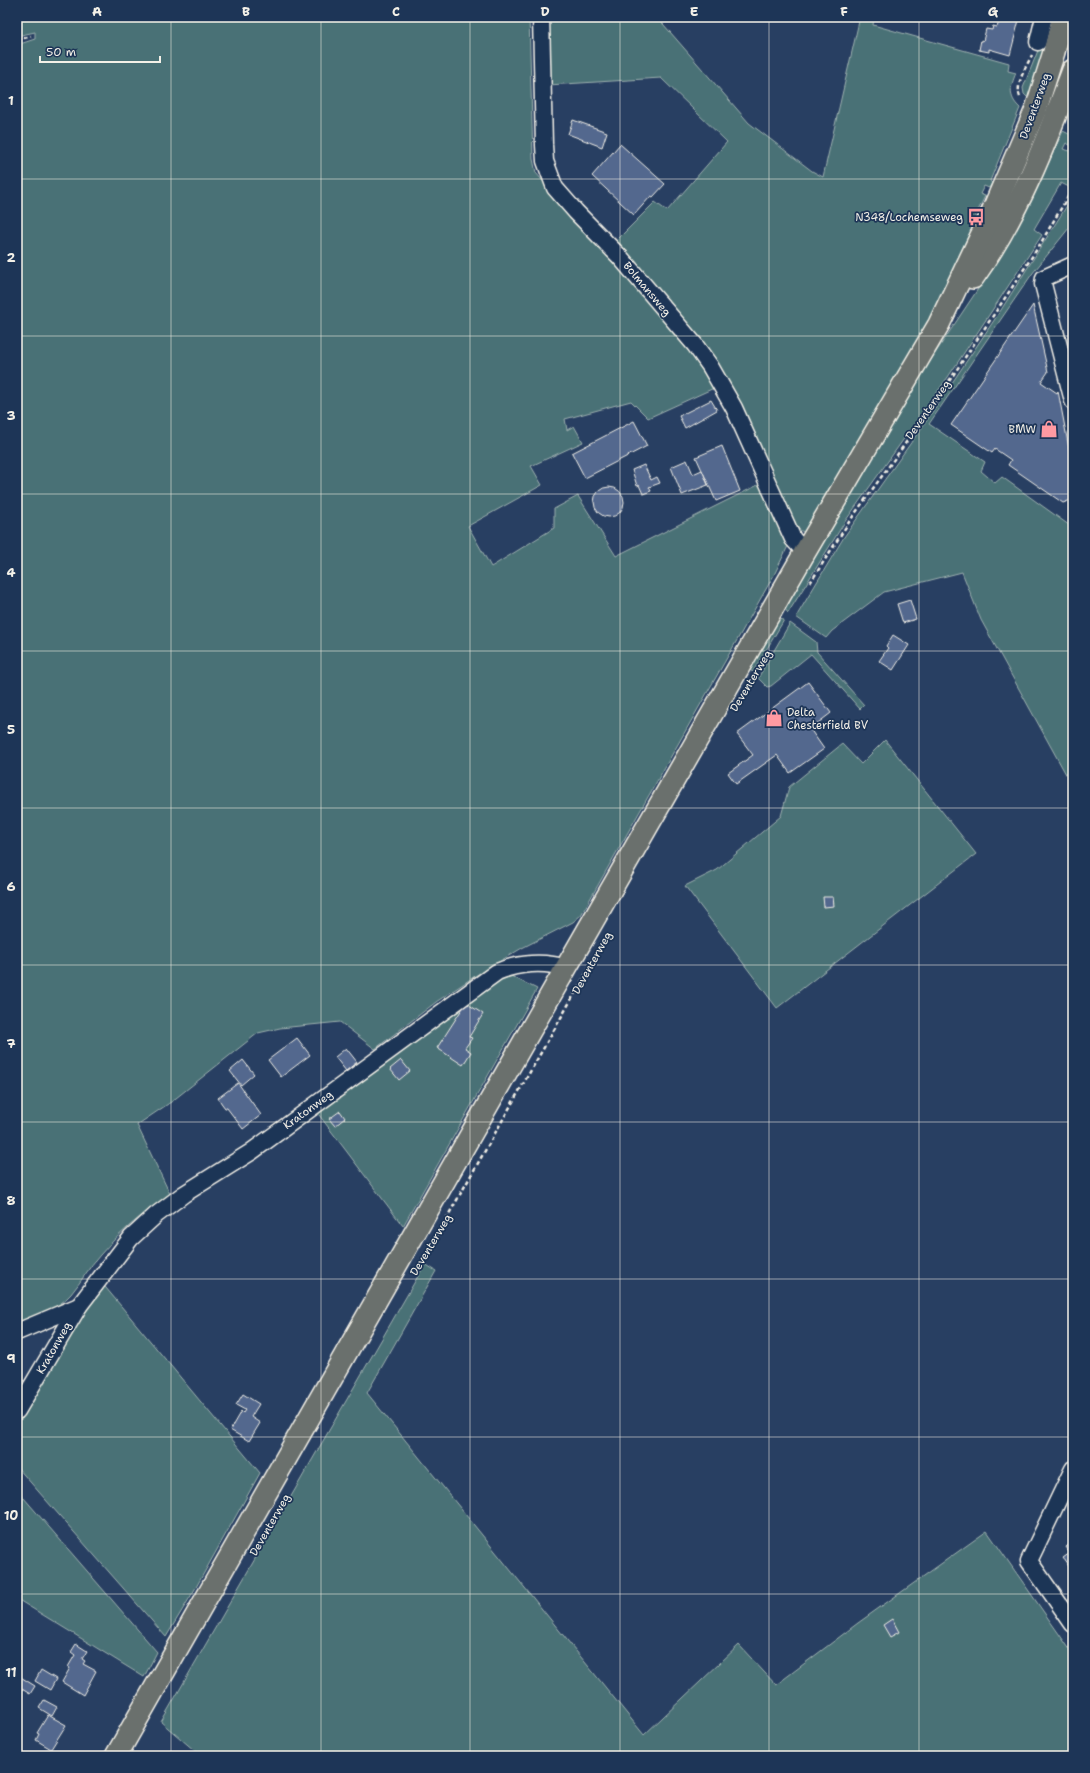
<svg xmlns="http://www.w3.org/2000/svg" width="1090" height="1773" font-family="'Shantell Sans',sans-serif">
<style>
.green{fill:#487176;stroke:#9eb1af}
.building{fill:#52678e;stroke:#f4f1e8}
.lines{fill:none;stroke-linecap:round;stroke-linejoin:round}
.minor-casing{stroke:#f4f1e8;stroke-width:19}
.major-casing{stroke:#f4f1e8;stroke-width:24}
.path{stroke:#f4f1e8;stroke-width:2.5;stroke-dasharray:4 3;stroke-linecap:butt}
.minor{stroke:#1d3557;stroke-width:16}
.major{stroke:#6a706d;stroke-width:21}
.grid{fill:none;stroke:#f4f1e8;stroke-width:1;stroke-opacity:0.55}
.labels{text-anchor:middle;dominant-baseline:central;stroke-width:3.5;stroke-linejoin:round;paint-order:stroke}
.street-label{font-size:11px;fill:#f4f1e8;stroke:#1d3557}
.poi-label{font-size:11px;fill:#f4f1e8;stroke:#1d3557;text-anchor:end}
.neatline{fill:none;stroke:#f4f1e8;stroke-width:1.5}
.grid-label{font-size:13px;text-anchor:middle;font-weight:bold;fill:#f4f1e8}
</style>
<rect width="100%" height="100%" fill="#283f62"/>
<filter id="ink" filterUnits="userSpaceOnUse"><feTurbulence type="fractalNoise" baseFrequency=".025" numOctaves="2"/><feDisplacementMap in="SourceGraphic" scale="8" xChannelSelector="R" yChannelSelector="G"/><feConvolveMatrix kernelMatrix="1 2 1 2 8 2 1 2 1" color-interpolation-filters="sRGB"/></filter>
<g filter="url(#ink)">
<g class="green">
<path d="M 17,17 L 529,17 L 533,159 L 536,173 L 681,340 L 714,388 L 648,418 L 631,401 L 565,419 L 567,430 L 574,426 L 583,442 L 531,466 L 542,485 L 468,526 L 491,567 L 554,528 L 554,509 L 578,496 L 616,556 L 760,484 L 788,546 L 774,575 L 581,915 L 573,922 L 522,948 L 475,976 L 436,1002 L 375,1049 L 340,1022 L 280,1028 L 258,1033 L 171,1102 L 137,1125 L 170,1194 C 145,1212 121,1231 100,1255 C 89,1267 81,1282 71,1294 C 57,1310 35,1317 17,1324 L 17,45 L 35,39 L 35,32 L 17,36 Z"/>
<path d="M 544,17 L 657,17 L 749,123 L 812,171 L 823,177 L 860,17 L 874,17 L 873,25 L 1009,63 L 1008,71 L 1016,73 C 1010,87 1008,97 1020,108 L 990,181 L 992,183 L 989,188 L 984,186 L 980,194 L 985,196 L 973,221 L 975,222 L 930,318 L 807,530 L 803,532 L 797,528 L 727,383 L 614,243 L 655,202 L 667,211 L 727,142 L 661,78 L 548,85 Z"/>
<path d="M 1052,17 L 1057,17 L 1030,100 L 1024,94 L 1023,88 L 1041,43 L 1046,44 Z"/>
<path d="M 1063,131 L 1073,136 L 1070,145 L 1066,143 L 1063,149 L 1070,151 L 1073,144 L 1073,179 L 1069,187 L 1061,183 L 1034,229 L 1042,235 L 948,377 L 846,520 L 788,613 L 785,609 L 922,373 L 1010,241 L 1031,202 Z"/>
<path d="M 1073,196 L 1073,223 L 1032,274 L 929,424 L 985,462 L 981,471 L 995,483 L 1002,477 L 1073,528 L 1073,787 L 981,620 L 962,572 L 884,592 L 832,631 L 826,638 L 796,617 L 844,537 L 925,423 L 1001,310 Z"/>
<path d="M 779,619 L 784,620 L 753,672 L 751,671 L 750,668 Z"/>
<path d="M 790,623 L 816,642 L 817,652 L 864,705 L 860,709 L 811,654 L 771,686 L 767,687 L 758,678 Z"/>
<path d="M 885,740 L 976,854 L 777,1008 L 685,886 L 717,870 L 781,816 L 789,787 L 842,744 L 861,764 Z"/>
<path d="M 503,972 L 537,989 L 403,1226 L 316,1111 Z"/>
<path d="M 425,1264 L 436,1271 L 367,1393 L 644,1735 L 739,1645 L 776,1685 L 858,1623 L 987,1531 L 1073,1654 L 1073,1756 L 201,1756 L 161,1722 Z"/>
<path d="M 101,1282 L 260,1473 L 195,1589 L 166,1637 L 17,1467 L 17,1417 Z"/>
<path d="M 17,1490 L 157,1652 L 144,1677 L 17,1599 Z"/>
</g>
<g class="building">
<path d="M 1001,17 L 1019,20 L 1010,55 L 989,49 L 989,52 L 979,50 L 981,40 L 983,41 L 986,29 L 992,30 L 993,26 L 997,27 Z"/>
<path d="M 573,120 L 607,132 L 602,147 L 568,134 Z"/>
<path d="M 620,144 L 665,184 L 653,197 L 651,196 L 634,215 L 592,176 Z"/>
<path d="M 1033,305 L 1048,372 L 1041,382 L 1057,393 L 1058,391 L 1070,454 L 1073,456 L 1073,499 L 1063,503 L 1008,465 L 1011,460 L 995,449 L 992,453 L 951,425 Z"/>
<path d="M 711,400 L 717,410 L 685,428 L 679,416 Z"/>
<path d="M 634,421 L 647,446 L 585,478 L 572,453 Z"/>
<path d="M 722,446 L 740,491 L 716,501 L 696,457 Z"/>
<path d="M 687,460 L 693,474 L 702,470 L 708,485 L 682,495 L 671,467 Z"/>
<path d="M 644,465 L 651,480 L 657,477 L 660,483 L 649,487 L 651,491 L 643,494 L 639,485 L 637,486 L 632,470 Z"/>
<circle cx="609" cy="502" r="15"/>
<path d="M 910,600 L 916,619 L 903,623 L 897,604 Z"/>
<path d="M 893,635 L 909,645 L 893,670 L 879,661 L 888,648 L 886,646 Z"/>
<path d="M 808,682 L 831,713 L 810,729 L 824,749 L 790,773 L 777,755 L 736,784 L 728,773 L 753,755 L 737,734 Z"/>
<path d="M 823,897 L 833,897 L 834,906 L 824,907 Z"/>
<path d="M 466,1003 L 483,1014 L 469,1037 L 472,1038 L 465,1048 L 471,1052 L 463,1065 L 437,1048 Z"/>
<path d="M 297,1038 L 310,1055 L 281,1077 L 268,1060 Z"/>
<path d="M 346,1048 L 357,1062 L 346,1071 L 335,1057 Z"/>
<path d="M 243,1060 L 254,1074 L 241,1085 L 230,1071 Z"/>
<path d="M 401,1060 L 410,1071 L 399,1080 L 390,1069 Z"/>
<path d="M 238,1083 L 261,1115 L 243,1129 L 227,1108 L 225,1108 L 222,1104 L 218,1098 Z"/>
<path d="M 340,1111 L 345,1118 L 335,1126 L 329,1119 Z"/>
<path d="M 243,1394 L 259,1404 L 251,1417 L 260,1423 L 249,1441 L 230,1430 L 241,1411 L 243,1413 L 245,1410 L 236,1405 Z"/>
<path d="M 1073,1541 L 1073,1572 L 1063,1558 L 1070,1553 L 1066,1547 Z"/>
<path d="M 892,1619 L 899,1632 L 890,1637 L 883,1625 Z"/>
<path d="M 76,1644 L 87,1651 L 82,1659 L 85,1661 L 83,1664 L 96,1671 L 83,1695 L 62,1682 L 70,1668 L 68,1667 L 75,1655 L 71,1652 Z"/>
<path d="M 41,1670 L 56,1679 L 50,1690 L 35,1681 Z"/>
<path d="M 19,1676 L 35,1686 L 30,1694 L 17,1686 Z"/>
<path d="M 44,1700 L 57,1707 L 52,1716 L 39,1708 Z"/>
<path d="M 48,1715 L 66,1725 L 51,1749 L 36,1740 L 39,1734 L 37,1733 Z"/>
</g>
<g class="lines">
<g class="minor-casing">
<g id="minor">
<path d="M 541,17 L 544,145 L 545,161 L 555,188 L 576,212 L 620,257 L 695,345 L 710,366 L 734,408 L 793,539 L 805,552"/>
<path d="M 1038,42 L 1044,17"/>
<path d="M 1073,265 L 1044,278 L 1043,284 L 1073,401"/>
<path d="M 17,1332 L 79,1306"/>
<path d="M 17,1411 L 79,1306 L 131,1238 L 156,1215 L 184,1194 L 251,1152 L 497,972 C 518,963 544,961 566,968"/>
<path d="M 1073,1469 L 1029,1561 L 1073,1624"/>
</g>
</g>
<g class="major-casing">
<g id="major">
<path d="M 973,278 C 1018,216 1046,142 1073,70"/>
<path d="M 116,1756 L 566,968 L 805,552 L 939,324 L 989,219 L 1036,109 L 1054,52 L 1063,17"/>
</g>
</g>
<g class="path">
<path d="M 17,40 L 31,36"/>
<path d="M 1020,97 C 1015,84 1026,67 1032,55"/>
<path d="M 810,583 L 849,522 L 935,402 L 1011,289 L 1039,246 L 1073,188"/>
<path d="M 425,1256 L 595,958"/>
</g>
<use href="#minor" class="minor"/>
<use href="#major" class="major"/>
</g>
</g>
<path class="grid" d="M 171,17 L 171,1756M 321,17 L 321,1756M 470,17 L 470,1756M 620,17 L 620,1756M 769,17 L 769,1756M 919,17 L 919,1756M 17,179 L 1073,179M 17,336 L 1073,336M 17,494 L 1073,494M 17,651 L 1073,651M 17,808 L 1073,808M 17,965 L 1073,965M 17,1122 L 1073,1122M 17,1279 L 1073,1279M 17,1437 L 1073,1437M 17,1594 L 1073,1594"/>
<defs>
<g id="bus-bare" transform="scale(1.38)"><path d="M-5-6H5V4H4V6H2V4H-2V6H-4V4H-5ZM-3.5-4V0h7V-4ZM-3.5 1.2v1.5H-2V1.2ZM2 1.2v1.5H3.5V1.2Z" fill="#ff9aa2" stroke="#1d3557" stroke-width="2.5" paint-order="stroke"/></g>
<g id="shop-bare" transform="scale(1.38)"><path d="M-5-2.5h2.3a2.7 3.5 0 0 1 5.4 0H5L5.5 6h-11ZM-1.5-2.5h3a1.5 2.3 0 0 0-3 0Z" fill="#ff9aa2" stroke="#1d3557" stroke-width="2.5" paint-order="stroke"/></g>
</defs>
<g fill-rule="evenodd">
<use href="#bus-bare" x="976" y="217"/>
<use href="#shop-bare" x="1049" y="429"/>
<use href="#shop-bare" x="774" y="718"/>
</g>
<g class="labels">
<g class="street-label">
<text transform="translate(1035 106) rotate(-70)">Deventerweg</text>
<text transform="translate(647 289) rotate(50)">Bolmansweg</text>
<text transform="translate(928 410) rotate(-55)">Deventerweg</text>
<text transform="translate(751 681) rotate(-59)">Deventerweg</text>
<text transform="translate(592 963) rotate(-61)">Deventerweg</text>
<text transform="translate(308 1110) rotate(-36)">Kratonweg</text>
<text transform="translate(431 1245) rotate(-59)">Deventerweg</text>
<text transform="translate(54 1348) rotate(-60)">Kratonweg</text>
<text transform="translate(270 1525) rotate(-60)">Deventerweg</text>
</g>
<g class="poi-label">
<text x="963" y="217">N348/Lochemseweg</text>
<text x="1036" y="429">BMW</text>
<text x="787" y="712" text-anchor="start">Delta<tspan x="787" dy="13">Chesterfield BV</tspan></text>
</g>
</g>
<rect width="1090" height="1773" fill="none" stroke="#1d3557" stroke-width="44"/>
<path d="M40 56v6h120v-6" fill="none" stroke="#f4f1e8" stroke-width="2"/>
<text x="46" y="56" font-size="12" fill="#f4f1e8" stroke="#1d3557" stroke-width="3" paint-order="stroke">50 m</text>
<rect x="22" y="22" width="1046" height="1729" class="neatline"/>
<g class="grid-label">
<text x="97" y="16">A</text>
<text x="246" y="16">B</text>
<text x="396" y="16">C</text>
<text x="545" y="16">D</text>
<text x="694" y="16">E</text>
<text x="844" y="16">F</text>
<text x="993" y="16">G</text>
<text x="11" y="105">1</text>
<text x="11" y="262">2</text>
<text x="11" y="420">3</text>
<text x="11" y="577">4</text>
<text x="11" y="734">5</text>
<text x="11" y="891">6</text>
<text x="11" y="1048">7</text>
<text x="11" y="1205">8</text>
<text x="11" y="1363">9</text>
<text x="11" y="1520">10</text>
<text x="11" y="1677">11</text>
</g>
</svg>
